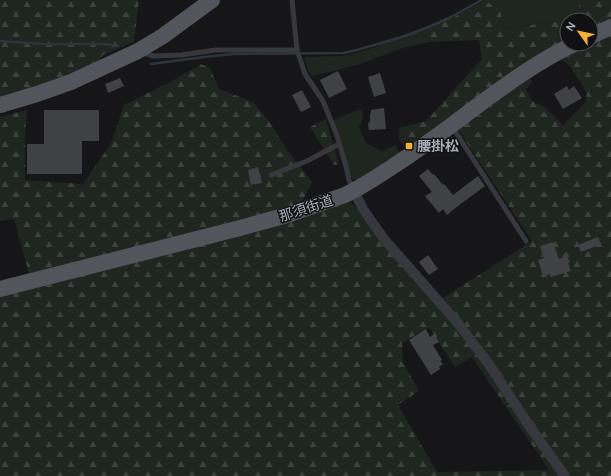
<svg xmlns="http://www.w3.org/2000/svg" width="611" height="476" font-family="'DM Sans','Noto Sans JP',sans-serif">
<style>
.grass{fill:#1e261f}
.forest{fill:url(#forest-firs);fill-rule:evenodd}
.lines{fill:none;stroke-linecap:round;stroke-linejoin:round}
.stream{stroke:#2c353c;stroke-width:2.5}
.building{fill:#404145}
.service{stroke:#37383d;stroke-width:5}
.minor{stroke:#37383d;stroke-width:10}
.primary{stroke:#53555c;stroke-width:16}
.poi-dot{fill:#f2b134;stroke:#111113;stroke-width:1.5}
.labels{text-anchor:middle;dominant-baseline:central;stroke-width:3;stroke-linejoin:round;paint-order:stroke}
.poi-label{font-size:14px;font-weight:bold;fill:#a8adb8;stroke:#111113;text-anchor:start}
.street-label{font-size:14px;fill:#a8adb8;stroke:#111113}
</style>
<defs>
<pattern id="forest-firs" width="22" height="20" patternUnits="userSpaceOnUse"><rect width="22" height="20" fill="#1e261f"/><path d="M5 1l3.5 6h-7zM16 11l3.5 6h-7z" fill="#3c433d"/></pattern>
</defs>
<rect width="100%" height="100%" fill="#161618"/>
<g class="grass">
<path d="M 485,0 L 579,0 L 579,18 L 503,29 L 500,8 L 484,1 Z"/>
<path d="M 420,31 L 429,42 L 406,47 L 357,65 L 313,76 L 308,71 L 304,57 L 341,56 L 357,53 Z"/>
<path d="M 362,109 L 363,118 L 359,127 L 366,143 L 382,151 L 396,145 L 399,154 L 359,179 L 353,180 L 351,177 L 333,120 L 350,113 Z"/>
</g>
<g class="forest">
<path d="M 0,0 L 139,0 L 134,42 L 103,55 L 96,65 L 0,100 Z"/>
<path d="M 579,0 L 611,0 L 611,476 L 0,476 L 0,294 L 350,201 L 355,207 L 377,236 L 435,303 L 532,241 L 457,128 L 529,76 L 532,81 L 526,90 L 532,101 L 545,107 L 563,125 L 585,103 L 587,93 L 570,66 L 557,56 L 406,149 L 399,138 L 399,128 L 426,121 L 482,59 L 479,40 L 429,42 L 420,31 L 452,18 L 484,1 L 500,8 L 503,29 L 579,18 ZM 567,20 L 591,20 L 591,44 L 567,44 ZM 429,327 L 455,367 L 472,357 L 549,470 L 437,472 L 398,405 L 419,391 L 403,362 L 402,343 Z"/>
<path d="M 201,64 L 210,68 L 219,89 L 253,102 L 268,120 L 288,151 L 312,182 L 301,204 L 29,274 L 14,219 L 0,221 L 0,117 L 27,110 L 25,137 L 25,180 L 83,184 L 112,142 L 124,105 L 174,80 Z"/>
<path d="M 326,119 L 337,157 L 339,164 L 334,165 L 310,127 Z"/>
</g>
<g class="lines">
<g class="stream">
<path d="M 0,41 L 45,44 L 105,44 L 118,46"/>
<path d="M 151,64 L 204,57 L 234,54 L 343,53 L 357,50 L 405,36 L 431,26 L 451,17 L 482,0"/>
</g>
</g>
<g class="building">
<path d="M 338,71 L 347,89 L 329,98 L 320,80 Z"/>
<path d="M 380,73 L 386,93 L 374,97 L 368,77 Z"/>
<path d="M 120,78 L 124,86 L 108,93 L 105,84 Z"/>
<path d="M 567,86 L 569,90 L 574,86 L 582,98 L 563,109 L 554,94 Z"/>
<path d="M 302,90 L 311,107 L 301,112 L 292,95 Z"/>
<path d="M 384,108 L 386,129 L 369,130 L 368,124 L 370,121 L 370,115 L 371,112 L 371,110 Z"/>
<path d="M 44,110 L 99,110 L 99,141 L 82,141 L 82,174 L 27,174 L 27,144 L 44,144 Z"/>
<path d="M 258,167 L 262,183 L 251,185 L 248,170 Z"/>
<path d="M 428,169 L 433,175 L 434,174 L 443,185 L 444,184 L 453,195 L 478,176 L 485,186 L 454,209 L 447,215 L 443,209 L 439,213 L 425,196 L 432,192 L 419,176 Z"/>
<path d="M 598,237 L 601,244 L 581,252 L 578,245 Z"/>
<path d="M 553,242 L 559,259 L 567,256 L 570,262 L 568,263 L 571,271 L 551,277 L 550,274 L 543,276 L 538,260 L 544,258 L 540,246 Z"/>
<path d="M 428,255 L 438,269 L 429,275 L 419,262 Z"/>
<path d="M 426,329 L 430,337 L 434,334 L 439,342 L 433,345 L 442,360 L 440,361 L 443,364 L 439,367 L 440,369 L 431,375 L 409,340 Z"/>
</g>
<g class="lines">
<g class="service">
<path d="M 292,0 L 297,50 L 305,74 L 323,101 L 336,133 L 346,166 L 349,180 L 353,189"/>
<path d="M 143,53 L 153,56 L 181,55 L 216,50 L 297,50"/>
<path d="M 453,128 L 526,241"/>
<path d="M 271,175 L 307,161 L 339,144"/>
</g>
<path class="minor" d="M 354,191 L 363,209 L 384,239 L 456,321 L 488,363 L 532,430 L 565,476"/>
<g class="primary">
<path d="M 591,36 L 611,27"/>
<path d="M 0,105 L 37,94 L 71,82 L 138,51 L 163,36 L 212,0"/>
<path d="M 0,289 L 240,228 L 287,215 L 345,195 C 368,184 389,169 410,155 C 430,141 450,127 469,112 C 503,87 536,62 574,44"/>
</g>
</g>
<rect class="poi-dot" x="405" y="142" width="8" height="8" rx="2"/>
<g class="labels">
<g class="poi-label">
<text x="417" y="146">腰掛松</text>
</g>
<g class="street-label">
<text transform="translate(306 208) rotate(-18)">那須街道</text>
</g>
</g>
<g transform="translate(579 32) rotate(303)"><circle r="19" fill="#111113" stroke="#4d4f55"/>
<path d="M0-3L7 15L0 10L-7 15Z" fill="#f2b134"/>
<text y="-6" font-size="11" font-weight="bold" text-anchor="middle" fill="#a8adb8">N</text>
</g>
</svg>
